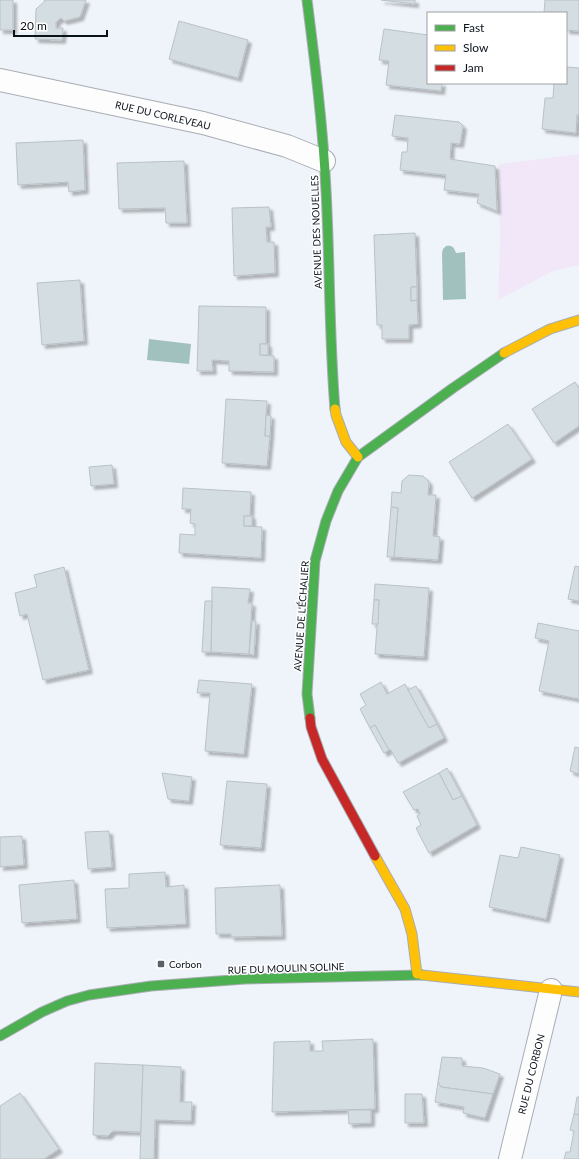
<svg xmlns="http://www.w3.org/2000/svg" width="579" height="1159" font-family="Lato,sans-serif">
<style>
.green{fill:#f1e7f9}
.water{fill:#a1c1be}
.building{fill:#d3dde2;stroke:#b9c2c7;filter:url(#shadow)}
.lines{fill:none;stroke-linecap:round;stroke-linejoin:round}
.street-casing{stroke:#a8adb4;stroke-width:24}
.fast-casing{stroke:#a8adb4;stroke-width:11}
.slow-casing{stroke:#a8adb4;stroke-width:11}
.jam-casing{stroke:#a8adb4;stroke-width:11}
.street{stroke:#fdfdfe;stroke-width:22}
.fast{stroke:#4caf50;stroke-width:9}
.slow{stroke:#ffc107;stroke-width:9}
.jam{stroke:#c62828;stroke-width:9}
.poi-dot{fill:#5a6168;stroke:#fff;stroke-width:1.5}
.labels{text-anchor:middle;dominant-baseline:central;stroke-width:3;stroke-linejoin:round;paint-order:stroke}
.street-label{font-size:10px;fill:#0a121a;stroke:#fff}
.poi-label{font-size:10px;fill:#0a121a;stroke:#fff;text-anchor:start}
</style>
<defs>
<filter id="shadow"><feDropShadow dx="3.5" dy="3.5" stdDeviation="1" flood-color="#0004"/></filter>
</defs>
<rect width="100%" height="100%" fill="#eff4fa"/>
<path class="green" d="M 579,154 L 579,265 L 551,272 L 498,300 L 500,244 L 499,164 Z"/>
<g class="water">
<path d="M 446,246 C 452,245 454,247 456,253 L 465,252 L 466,299 L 443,300 L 442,253 L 443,249 Z"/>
<path d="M 149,339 L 191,344 L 189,364 L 147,360 Z"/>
</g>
<g class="building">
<rect x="0" y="0" width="13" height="30"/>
<path d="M 44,0 L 86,0 L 80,17 L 64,21 L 61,18 L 56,22 L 56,28 L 63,28 L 62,40 L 35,39 L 36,9 L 45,1 Z"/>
<path d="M 381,0 L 415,0 L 415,4 Z"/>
<path d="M 545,0 L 579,0 L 579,31 L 566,30 L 566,13 L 544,13 Z"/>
<path d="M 179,21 L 248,40 L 238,78 L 169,59 Z"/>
<path d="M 384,29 L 428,35 L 428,83 L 442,83 L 441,91 L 386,85 L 389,61 L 379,60 Z"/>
<path d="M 566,67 L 579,68 L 579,115 L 577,115 L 576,133 L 542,129 L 545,98 L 553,98 L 554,83 L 566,83 Z"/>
<path d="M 395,115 L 459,122 L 463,126 L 460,144 L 451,143 L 450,159 L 495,166 L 497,211 L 477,203 L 479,194 L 444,190 L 446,175 L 400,170 L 402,152 L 407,152 L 408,138 L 392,136 Z"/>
<path d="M 83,140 L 85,190 L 69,192 L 68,182 L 18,185 L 16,143 Z"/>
<path d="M 184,161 L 187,223 L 166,223 L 165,208 L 119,209 L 117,163 Z"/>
<path d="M 269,207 L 271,227 L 266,227 L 267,242 L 274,242 L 275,273 L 234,276 L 232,208 Z"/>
<path d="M 415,233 L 417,287 L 411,287 L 411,301 L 417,300 L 418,324 L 409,325 L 409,339 L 382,339 L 382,325 L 377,325 L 374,235 Z"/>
<path d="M 80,280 L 84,341 L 42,345 L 37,283 Z"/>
<path d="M 411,287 L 417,287 L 417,300 L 411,301 Z"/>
<path d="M 199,306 L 266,307 L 266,344 L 260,344 L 260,355 L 274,356 L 274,372 L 229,371 L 229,361 L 212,360 L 213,371 L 197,371 Z"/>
<rect x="260" y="344" width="8" height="11"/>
<path d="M 575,382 L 579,388 L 579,426 L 554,443 L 532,409 Z"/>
<path d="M 226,399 L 267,401 L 265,436 L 270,436 L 267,466 L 222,463 Z"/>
<path d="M 266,415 L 271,416 L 270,436 L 265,436 Z"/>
<path d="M 508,424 L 532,459 L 472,498 L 449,462 Z"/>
<path d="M 112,465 L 114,484 L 91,486 L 89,467 Z"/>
<path d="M 409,475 L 423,476 L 429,482 L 428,495 L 436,495 L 433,536 L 440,537 L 438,560 L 394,557 L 398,508 L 391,507 L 392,492 L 401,493 L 402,481 Z"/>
<path d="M 183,488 L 251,492 L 250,516 L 244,516 L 244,526 L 262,527 L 261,558 L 179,553 L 180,534 L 195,535 L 195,524 L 190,523 L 191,509 L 182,509 Z"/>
<path d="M 391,507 L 398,508 L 394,557 L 387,557 Z"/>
<rect x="244" y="516" width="8" height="10"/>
<path d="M 575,566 L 579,567 L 579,601 L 568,599 Z"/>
<path d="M 64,567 L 89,670 L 43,680 L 27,614 L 20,616 L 15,593 L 37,587 L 34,575 Z"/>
<path d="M 375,584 L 429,588 L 424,657 L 375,654 L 379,600 L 374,600 Z"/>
<path d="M 212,587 L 250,589 L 248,603 L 252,603 L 249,654 L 211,652 Z"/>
<path d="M 374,600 L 379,600 L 378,624 L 372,624 Z"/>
<path d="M 205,601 L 212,601 L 211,652 L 202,652 Z"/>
<path d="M 252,621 L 256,621 L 254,655 L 249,654 Z"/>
<path d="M 538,623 L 579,631 L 579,699 L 539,691 L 549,641 L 535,638 Z"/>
<path d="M 199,680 L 252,684 L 244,754 L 205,751 L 210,693 L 197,693 Z"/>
<path d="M 381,682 L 387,694 L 405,684 L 429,728 L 437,724 L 444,738 L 398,763 L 391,750 L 389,750 L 375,725 L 370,728 L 360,709 L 366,705 L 360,694 Z"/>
<path d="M 416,686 L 437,724 L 429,728 L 408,690 Z"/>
<path d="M 375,725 L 389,750 L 384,753 L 370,728 Z"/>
<path d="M 575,747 L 579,748 L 579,774 L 570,771 Z"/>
<path d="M 447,768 L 462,796 L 453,800 L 439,773 Z"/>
<path d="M 162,773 L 192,777 L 189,801 L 168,799 Z"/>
<path d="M 439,773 L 453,800 L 462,796 L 477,825 L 429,853 L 416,828 L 421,825 L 417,816 L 420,814 L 418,809 L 414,810 L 403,792 Z"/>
<path d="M 227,781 L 267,784 L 261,848 L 220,845 Z"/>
<path d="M 109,831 L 112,867 L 88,869 L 85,832 Z"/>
<path d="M 22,836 L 24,865 L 0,867 L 0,837 Z"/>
<path d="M 521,847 L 560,855 L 546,919 L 489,907 L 500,855 L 518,858 Z"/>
<path d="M 165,872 L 166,887 L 184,885 L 186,924 L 107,928 L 105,889 L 129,888 L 129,874 Z"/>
<path d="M 74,880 L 77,919 L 22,923 L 19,885 Z"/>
<path d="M 280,885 L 282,936 L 231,937 L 231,934 L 216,934 L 215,888 Z"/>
<path d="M 373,1039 L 375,1109 L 272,1112 L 274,1042 L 310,1041 L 310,1051 L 323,1051 L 322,1041 Z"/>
<path d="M 442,1057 L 462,1058 L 462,1066 L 483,1068 L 500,1074 L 493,1094 L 441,1087 L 438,1082 Z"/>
<path d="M 95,1063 L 143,1065 L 141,1132 L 113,1131 L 108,1136 L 93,1135 Z"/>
<path d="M 143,1065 L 181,1067 L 180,1102 L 192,1102 L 191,1121 L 155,1120 L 154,1159 L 140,1159 Z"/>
<path d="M 438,1082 L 441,1087 L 493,1094 L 485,1118 L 463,1113 L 464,1107 L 435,1102 Z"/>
<path d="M 20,1093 L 59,1149 L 44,1159 L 0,1159 L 0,1106 Z"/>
<path d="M 405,1094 L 422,1094 L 424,1123 L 405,1123 Z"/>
<path d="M 577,1097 L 579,1097 L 579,1115 L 574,1114 Z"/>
<path d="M 348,1110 L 371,1110 L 371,1123 L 349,1124 Z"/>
<path d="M 574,1114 L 579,1115 L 579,1159 L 564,1159 L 566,1152 L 570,1152 L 574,1131 L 570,1130 Z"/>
</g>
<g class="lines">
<g class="street-casing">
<g id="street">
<path d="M 0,80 L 203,123 L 287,146 L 324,161"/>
<path d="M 510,1159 L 551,990"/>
</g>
</g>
<g class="fast-casing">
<g id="fast">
<path d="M 307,0 C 315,63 323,127 326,190 C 330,263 329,336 335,409"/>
<path d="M 310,718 L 307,694 L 315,561 L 326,521 L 338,491 L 358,457 L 453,388 L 504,353"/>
<path d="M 0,1036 L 42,1012 L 67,1001 L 89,995 L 151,986 L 245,979 L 422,975"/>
</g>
</g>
<g class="slow-casing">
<g id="slow">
<path d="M 504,353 L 550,329 L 579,320"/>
<path d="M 335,409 L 336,415 L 346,442 L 358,457"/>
<path d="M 375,856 L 405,909 L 412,934 L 417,974"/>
<path d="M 422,975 L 579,992"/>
</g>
</g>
<g class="jam-casing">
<path id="jam" d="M 310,718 L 311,727 L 322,759 L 375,856"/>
</g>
<use href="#street" class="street"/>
<use href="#fast" class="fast"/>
<use href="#slow" class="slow"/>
<use href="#jam" class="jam"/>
</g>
<rect class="poi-dot" x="157" y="960" width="8" height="8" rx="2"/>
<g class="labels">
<g class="street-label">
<text transform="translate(163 115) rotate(13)">RUE DU CORLEVEAU</text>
<text transform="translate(316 232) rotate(-92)">AVENUE DES NOUELLES</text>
<text transform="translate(301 616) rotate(-86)">AVENUE DE L'ÉCHALIER</text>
<text transform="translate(286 968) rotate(-2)">RUE DU MOULIN SOLINE</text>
<text transform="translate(531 1074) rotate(-76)">RUE DU CORBON</text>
</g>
<g class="poi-label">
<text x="169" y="964">Corbon</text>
</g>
</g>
<rect x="427" y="12" width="140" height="72" fill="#ffffff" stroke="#9da0a3"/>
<rect x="435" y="25" width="20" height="6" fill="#4caf50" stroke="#9da0a3"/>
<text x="463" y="32" font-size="12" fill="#0a121a">Fast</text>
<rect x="435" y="45" width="20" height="6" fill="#ffc107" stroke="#9da0a3"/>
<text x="463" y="52" font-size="12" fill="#0a121a">Slow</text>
<rect x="435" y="65" width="20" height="6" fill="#c62828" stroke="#9da0a3"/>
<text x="463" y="72" font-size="12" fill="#0a121a">Jam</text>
<path d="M14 30v6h93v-6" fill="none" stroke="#0a121a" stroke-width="2"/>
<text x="20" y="30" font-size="12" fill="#0a121a" stroke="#ffffff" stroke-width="3" paint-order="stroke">20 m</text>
</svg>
